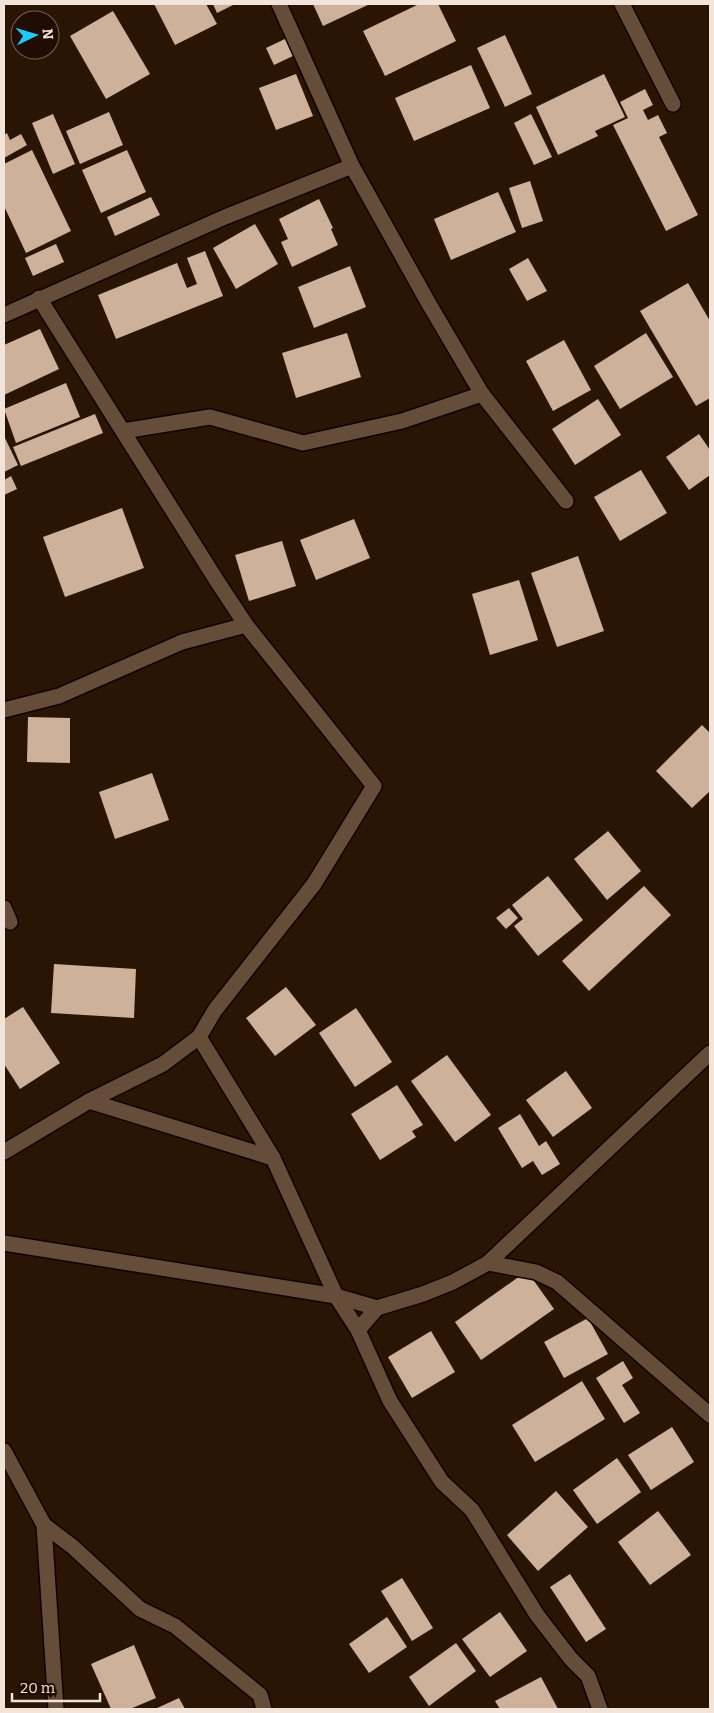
<svg xmlns="http://www.w3.org/2000/svg" width="714" height="1713" font-family="Bitter,serif">
<style>
.building{fill:#cdb19b}
.lines{fill:none;stroke-linecap:round;stroke-linejoin:round}
.street-casing{stroke:#110200;stroke-width:18}
.street{stroke:#654d3a;stroke-width:15}
</style>
<rect width="100%" height="100%" fill="#2a1504"/>
<g class="building">
<path d="M 154,4 L 206,4 L 217,24 L 175,45 Z"/>
<path d="M 213,4 L 235,4 L 217,13 Z"/>
<path d="M 313,4 L 370,4 L 323,26 Z"/>
<path d="M 419,4 L 438,4 L 456,41 L 385,76 L 363,31 Z"/>
<path d="M 113,11 L 150,74 L 106,99 L 70,36 Z"/>
<path d="M 505,35 L 532,94 L 505,107 L 477,48 Z"/>
<path d="M 287,38 L 295,55 L 274,65 L 266,48 Z"/>
<path d="M 471,65 L 490,108 L 414,141 L 395,98 Z"/>
<path d="M 296,74 L 313,116 L 276,130 L 259,88 Z"/>
<path d="M 604,74 L 625,117 L 595,131 L 598,136 L 558,155 L 536,107 Z"/>
<path d="M 645,89 L 653,105 L 643,110 L 648,120 L 658,115 L 667,133 L 659,137 L 698,215 L 666,231 L 613,125 L 628,118 L 620,102 Z"/>
<path d="M 109,112 L 123,145 L 80,164 L 66,131 Z"/>
<path d="M 53,114 L 75,164 L 53,174 L 32,123 Z"/>
<path d="M 531,114 L 552,157 L 534,165 L 514,123 Z"/>
<path d="M 7,133 L 10,140 L 21,134 L 27,145 L 4,158 L 4,135 Z"/>
<path d="M 32,150 L 71,231 L 26,253 L 4,206 L 4,164 Z"/>
<path d="M 127,150 L 146,192 L 101,213 L 82,170 Z"/>
<path d="M 530,181 L 543,221 L 522,228 L 509,188 Z"/>
<path d="M 498,192 L 516,232 L 451,260 L 434,219 Z"/>
<path d="M 151,197 L 160,215 L 115,236 L 107,217 Z"/>
<path d="M 319,199 L 333,228 L 331,229 L 338,245 L 292,267 L 281,242 L 288,239 L 279,219 Z"/>
<path d="M 255,224 L 278,264 L 236,289 L 213,248 Z"/>
<path d="M 56,244 L 64,262 L 33,276 L 25,258 Z"/>
<path d="M 205,251 L 223,296 L 116,339 L 98,295 L 177,263 L 187,288 L 197,284 L 187,258 Z"/>
<path d="M 528,258 L 547,291 L 527,301 L 509,269 Z"/>
<path d="M 350,266 L 366,307 L 314,328 L 298,287 Z"/>
<path d="M 688,283 L 710,321 L 710,398 L 696,406 L 640,311 Z"/>
<path d="M 40,329 L 59,369 L 4,395 L 4,345 Z"/>
<path d="M 347,333 L 361,377 L 296,398 L 282,353 Z"/>
<path d="M 646,333 L 673,377 L 620,409 L 594,366 Z"/>
<path d="M 564,340 L 591,390 L 553,411 L 526,361 Z"/>
<path d="M 66,383 L 80,417 L 16,443 L 4,409 Z"/>
<path d="M 598,399 L 621,435 L 575,465 L 552,429 Z"/>
<path d="M 95,414 L 103,433 L 21,466 L 13,447 Z"/>
<path d="M 699,434 L 710,450 L 710,475 L 689,490 L 666,457 Z"/>
<path d="M 4,436 L 18,465 L 4,472 Z"/>
<path d="M 641,470 L 667,513 L 620,541 L 594,497 Z"/>
<path d="M 11,476 L 17,489 L 4,495 L 4,480 Z"/>
<path d="M 122,508 L 144,568 L 65,597 L 43,537 Z"/>
<path d="M 354,519 L 370,558 L 316,580 L 300,540 Z"/>
<path d="M 282,541 L 296,586 L 249,601 L 235,555 Z"/>
<path d="M 578,556 L 604,631 L 557,647 L 531,573 Z"/>
<path d="M 519,580 L 538,640 L 490,655 L 472,594 Z"/>
<path d="M 28,717 L 70,718 L 70,763 L 27,762 Z"/>
<path d="M 702,725 L 710,733 L 710,791 L 692,808 L 656,771 Z"/>
<path d="M 152,773 L 169,820 L 115,839 L 99,792 Z"/>
<path d="M 608,831 L 641,871 L 607,900 L 574,859 Z"/>
<path d="M 548,876 L 583,920 L 538,956 L 514,926 L 523,919 L 512,905 Z"/>
<path d="M 644,886 L 671,915 L 589,991 L 562,961 Z"/>
<path d="M 509,908 L 518,918 L 506,929 L 496,918 Z"/>
<path d="M 54,964 L 136,969 L 134,1018 L 51,1013 Z"/>
<path d="M 286,987 L 316,1025 L 275,1056 L 246,1018 Z"/>
<path d="M 23,1007 L 60,1063 L 20,1089 L 4,1064 L 4,1019 Z"/>
<path d="M 356,1008 L 392,1062 L 355,1087 L 319,1033 Z"/>
<path d="M 447,1055 L 491,1115 L 455,1142 L 411,1081 Z"/>
<path d="M 566,1071 L 592,1108 L 553,1137 L 526,1100 Z"/>
<path d="M 397,1085 L 423,1125 L 412,1131 L 416,1137 L 380,1160 L 351,1114 Z"/>
<path d="M 520,1114 L 539,1146 L 546,1141 L 560,1164 L 542,1175 L 533,1161 L 522,1168 L 498,1128 Z"/>
<path d="M 527,1271 L 554,1309 L 481,1360 L 455,1322 Z"/>
<path d="M 588,1318 L 608,1354 L 564,1378 L 544,1342 Z"/>
<path d="M 431,1331 L 455,1372 L 412,1398 L 388,1357 Z"/>
<path d="M 623,1361 L 633,1378 L 622,1385 L 640,1413 L 624,1423 L 596,1378 Z"/>
<path d="M 582,1381 L 605,1419 L 535,1462 L 512,1425 Z"/>
<path d="M 672,1427 L 694,1462 L 651,1490 L 628,1455 Z"/>
<path d="M 617,1458 L 641,1492 L 597,1524 L 573,1490 Z"/>
<path d="M 556,1491 L 588,1527 L 538,1571 L 507,1535 Z"/>
<path d="M 658,1511 L 691,1555 L 650,1585 L 618,1542 Z"/>
<path d="M 570,1574 L 606,1629 L 586,1642 L 550,1587 Z"/>
<path d="M 402,1578 L 433,1628 L 412,1641 L 381,1591 Z"/>
<path d="M 500,1612 L 527,1651 L 490,1677 L 462,1639 Z"/>
<path d="M 387,1617 L 407,1647 L 369,1673 L 349,1644 Z"/>
<path d="M 456,1643 L 476,1671 L 429,1706 L 409,1677 Z"/>
<path d="M 134,1645 L 156,1698 L 130,1709 L 111,1709 L 91,1664 Z"/>
<path d="M 541,1677 L 558,1709 L 500,1709 L 495,1701 Z"/>
<path d="M 179,1698 L 185,1709 L 155,1709 Z"/>
</g>
<g class="lines">
<g class="street-casing">
<g id="street">
<path d="M 622,4 L 673,104"/>
<path d="M 4,315 L 225,217 L 352,166"/>
<path d="M 482,394 L 566,501"/>
<path d="M 123,431 L 210,417 L 303,443 L 402,421 L 482,394 L 429,304 L 352,166 L 279,4"/>
<path d="M 4,710 L 59,696 L 182,642 L 246,625"/>
<path d="M 4,908 L 10,922"/>
<path d="M 199,1037 L 273,1158"/>
<path d="M 89,1101 L 273,1158 L 336,1296 L 358,1330 L 390,1401 L 442,1482 L 472,1510 L 537,1615 L 571,1659 L 588,1676 L 600,1709"/>
<path d="M 4,1152 L 89,1101 L 163,1064 L 199,1037 L 215,1010 L 314,884 L 374,786 L 246,625 L 217,581 L 39,298"/>
<path d="M 4,1243 L 336,1296 L 377,1308 L 423,1294 L 453,1282 L 488,1263 L 710,1053"/>
<path d="M 488,1263 L 536,1272 L 557,1282 L 710,1415"/>
<path d="M 358,1330 L 377,1308"/>
<path d="M 4,1451 L 44,1525 L 56,1709"/>
<path d="M 44,1525 L 73,1547 L 140,1609 L 175,1626 L 260,1695 L 264,1709"/>
</g>
</g>
<use href="#street" class="street"/>
</g>
<rect width="714" height="1713" fill="none" stroke="#f3e4d9" stroke-width="10"/>
<g transform="translate(35 35) rotate(85)"><circle r="24" fill="#200c00" stroke="#746257"/>
<path d="M0-4L9 19L0 12L-9 19Z" fill="#1fc9fd"/>
<text y="-8" font-size="14" font-weight="bold" text-anchor="middle" fill="#f3e4d9">N</text>
</g>
<path d="M12 1693v8h88v-8" fill="none" stroke="#f3e4d9" stroke-width="2.5"/>
<text x="20" y="1693" font-size="15" fill="#f3e4d9" stroke="#200c00" stroke-width="4" paint-order="stroke">20 m</text>
</svg>
